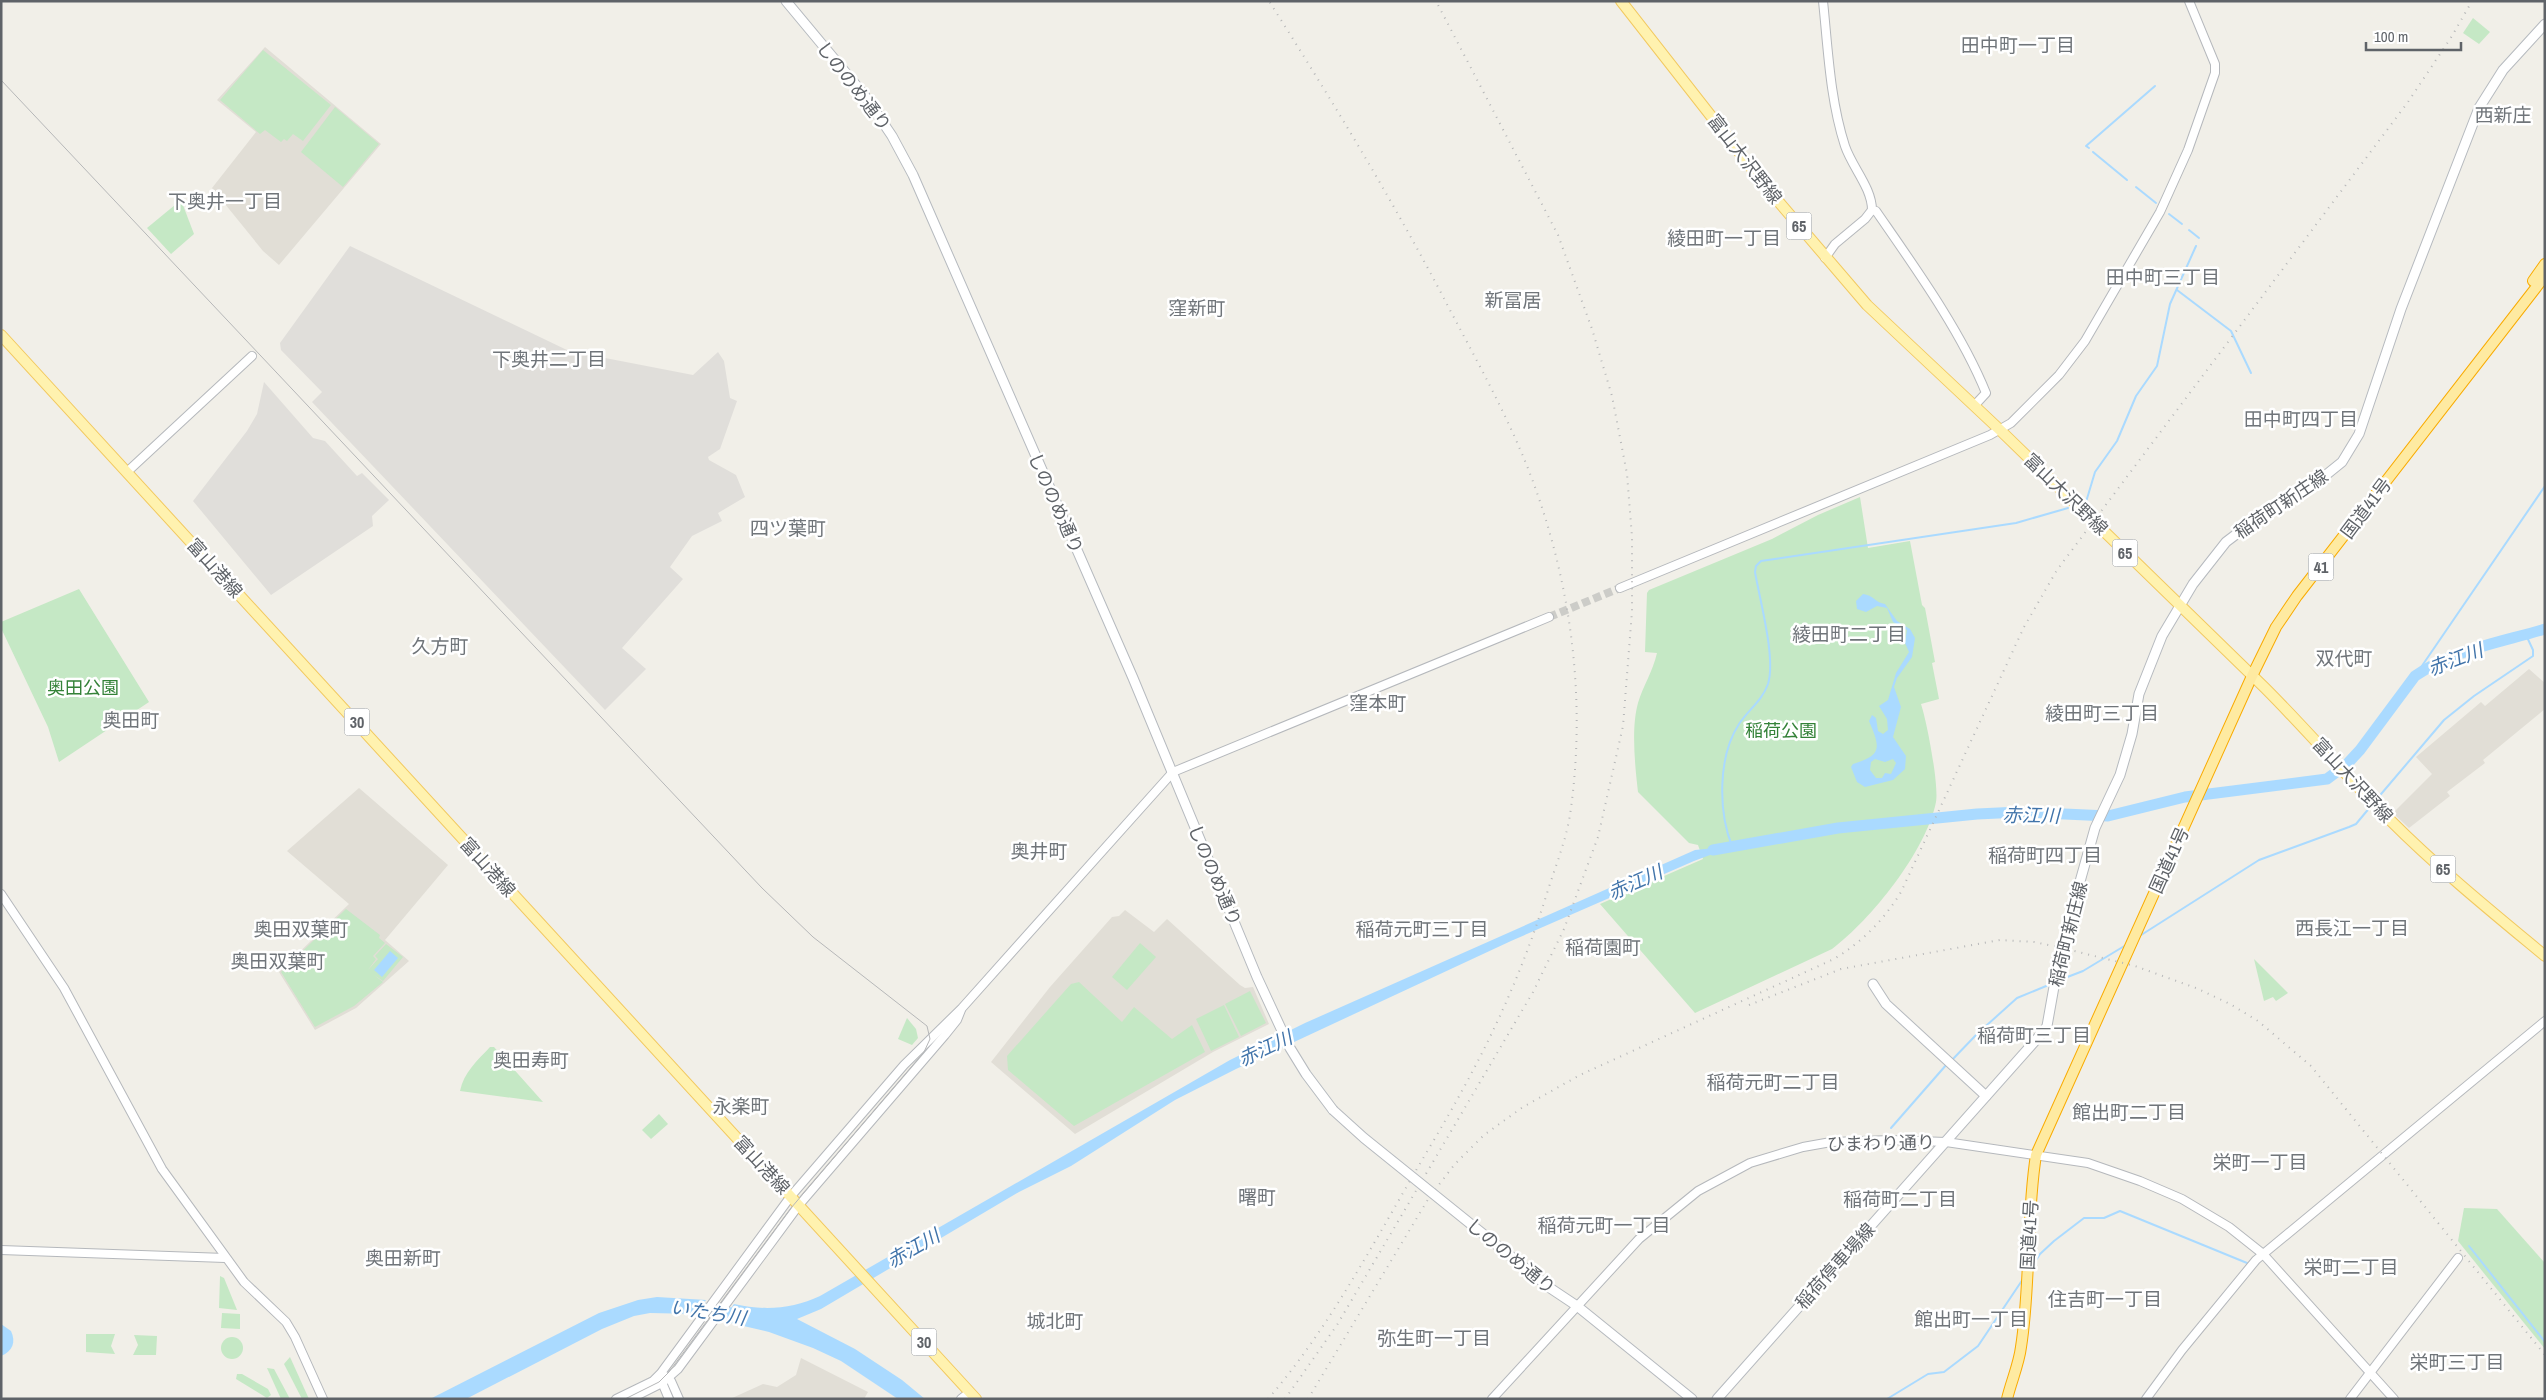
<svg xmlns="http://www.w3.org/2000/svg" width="2546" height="1400" font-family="'Archivo Narrow','Noto Sans JP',sans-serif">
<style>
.industrial{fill:#e0deda}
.education{fill:#e1ded6}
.green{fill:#c5e8c5}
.water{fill:#aadaff;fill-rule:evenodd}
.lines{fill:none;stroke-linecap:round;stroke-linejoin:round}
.stream{stroke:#aadaff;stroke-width:2}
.river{stroke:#aadaff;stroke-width:11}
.tertiary-tunnel{stroke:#ccccc8;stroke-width:8;stroke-dasharray:8 4;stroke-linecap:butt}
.tertiary-casing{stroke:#b5b8bc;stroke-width:10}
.secondary-casing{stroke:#b6babf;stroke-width:11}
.primary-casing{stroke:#f2c960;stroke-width:12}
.trunk-casing{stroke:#f9ab00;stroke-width:12}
.tertiary{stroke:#fff;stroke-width:8}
.secondary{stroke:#fff;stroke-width:9}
.primary{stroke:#fff2af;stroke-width:10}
.trunk{stroke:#feeaa1;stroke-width:10}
.tram{stroke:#b6b7b8;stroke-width:1}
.rail{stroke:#b6b7b8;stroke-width:2;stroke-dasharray:1 6;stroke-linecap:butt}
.secondary-bridge-casing{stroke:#b6babf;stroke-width:11;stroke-linecap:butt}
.secondary-bridge{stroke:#fff;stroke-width:9}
.labels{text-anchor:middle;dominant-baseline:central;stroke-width:5;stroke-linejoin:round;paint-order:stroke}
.shield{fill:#fff;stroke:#8f9295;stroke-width:1}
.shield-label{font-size:16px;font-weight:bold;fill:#5f6368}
.street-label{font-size:18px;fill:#5f6368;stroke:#fff}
.park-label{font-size:18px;fill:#348238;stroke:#fff}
.neighbourhood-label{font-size:19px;fill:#70757a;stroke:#fff}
.water-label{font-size:19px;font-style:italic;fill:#4174aa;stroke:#fff}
</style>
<rect width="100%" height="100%" fill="#f1efe8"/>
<g class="industrial">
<path d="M 350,246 L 569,351 L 693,375 L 718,352 L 724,361 L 730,398 L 737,401 L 720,449 L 708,457 L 709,460 L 736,475 L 745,497 L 718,513 L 722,521 L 692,536 L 670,567 L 683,579 L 622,648 L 646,669 L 605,710 L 312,402 L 322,392 L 281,350 L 280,343 Z"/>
<path d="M 264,382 L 313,438 L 325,441 L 357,476 L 362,473 L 389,500 L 372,516 L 373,526 L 271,595 L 193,501 L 247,431 L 257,414 Z"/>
</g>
<g class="education">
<path d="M 265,47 L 381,144 L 279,265 L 263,251 L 212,188 L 256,132 L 217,100 Z"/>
<path d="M 2529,669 L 2545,683 L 2545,709 L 2483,760 L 2485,763 L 2447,792 L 2450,796 L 2409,828 L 2393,813 L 2432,774 L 2416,757 L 2481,702 L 2485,706 Z"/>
<path d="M 359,788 L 448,865 L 385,940 L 409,961 L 356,1008 L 315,1030 L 279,972 L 349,904 L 287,851 Z"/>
<path d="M 1125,910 L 1154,932 L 1167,919 L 1240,985 L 1245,988 L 1253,987 L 1269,1024 L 1213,1052 L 1075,1134 L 991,1062 L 1050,987 L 1112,917 L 1119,916 Z"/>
<path d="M 801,1358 L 868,1392 L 864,1399 L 730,1399 L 763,1384 L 777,1387 L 796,1375 Z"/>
</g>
<g class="green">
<path d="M 2473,18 L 2490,32 L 2479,44 L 2463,33 Z"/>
<path d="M 263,50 L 331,105 L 303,141 L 293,134 L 287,141 L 284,139 L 281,142 L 265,130 L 260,134 L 220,100 Z"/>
<path d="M 335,107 L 379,144 L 343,187 L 301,152 Z"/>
<path d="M 181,200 L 194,234 L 171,254 L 147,228 Z"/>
<path d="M 1860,497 L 1868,548 L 1910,541 L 1922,605 L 1925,608 L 1935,662 L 1932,663 L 1939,699 L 1921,704 C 1927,722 1939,785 1936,802 C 1926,851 1871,920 1832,949 L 1695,1013 L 1600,904 L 1703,859 L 1698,845 L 1689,843 L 1638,792 C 1635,766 1631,728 1638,703 C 1643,686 1653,671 1657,653 L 1645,652 L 1647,593 L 1649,590 L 1772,539 L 1818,515 Z"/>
<path d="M 79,589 L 149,702 L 59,762 L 48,727 L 1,628 L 1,622 Z"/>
<path d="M 346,909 L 380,935 L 379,938 L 385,943 L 373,956 L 376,959 L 368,970 L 378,959 L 375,956 L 386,944 L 403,957 L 383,981 L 374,975 L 383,982 L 354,1006 L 315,1027 L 281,972 Z"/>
<path d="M 1140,943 L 1156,957 L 1127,990 L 1112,977 Z"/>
<path d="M 2254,959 L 2288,993 L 2276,1001 L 2273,997 L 2264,1001 Z"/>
<path d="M 1079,982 L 1122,1022 L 1134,1007 L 1172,1039 L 1192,1025 L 1205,1052 L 1074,1126 L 1008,1070 L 1007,1056 L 1071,984 Z"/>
<path d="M 1250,991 L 1266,1023 L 1241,1036 L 1225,1004 Z"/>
<path d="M 1224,1005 L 1239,1037 L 1211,1051 L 1196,1019 Z"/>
<path d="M 907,1018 L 916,1029 L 918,1038 L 912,1045 L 898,1039 Z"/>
<path d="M 490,1047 L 494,1047 L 543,1102 L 460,1091 C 464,1072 477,1061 490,1047 Z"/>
<path d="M 659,1114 L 668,1124 L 651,1139 L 642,1130 Z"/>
<path d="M 2464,1208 L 2497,1209 L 2545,1263 L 2545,1349 L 2458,1241 Z"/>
<path d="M 220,1276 L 224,1278 L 237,1310 L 219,1308 Z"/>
<path d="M 222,1313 L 240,1314 L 240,1329 L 221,1328 Z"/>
<path d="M 86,1334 L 115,1334 L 111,1346 L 115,1354 L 86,1352 Z"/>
<path d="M 134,1335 L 157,1336 L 156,1355 L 133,1355 L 138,1345 Z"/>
<circle cx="232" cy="1348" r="11"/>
<path d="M 290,1357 L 309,1399 L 302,1399 L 284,1364 Z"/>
<path d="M 267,1368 L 274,1369 L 290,1399 L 281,1399 Z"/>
<path d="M 237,1374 L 242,1374 L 268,1389 L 271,1395 L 267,1398 L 236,1379 Z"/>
</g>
<g class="water">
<path d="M 1863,594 C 1873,595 1876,603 1885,604 L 1897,621 L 1910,629 L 1915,638 L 1912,657 L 1897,678 L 1894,687 L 1901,707 L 1893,737 L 1906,756 L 1905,769 L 1893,780 L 1865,787 L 1857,782 L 1851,767 L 1853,764 C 1883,755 1880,747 1869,721 L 1872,715 L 1876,718 L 1878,731 L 1883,734 L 1888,730 L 1887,719 L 1879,706 L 1888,700 L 1896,673 L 1909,652 L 1905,643 L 1907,630 L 1893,622 L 1887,608 L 1877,606 L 1866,612 L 1857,609 L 1856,601 ZM 1875,759 L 1885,762 L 1893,759 L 1896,763 L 1891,774 L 1885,773 L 1882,778 L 1876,778 L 1870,770 L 1871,762 Z"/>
<path d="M 1734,846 L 1694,861 L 1511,941 L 1236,1069 L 1175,1100 L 1071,1166 L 1019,1192 L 821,1309 L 797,1319 L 855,1349 L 902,1380 L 925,1399 L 898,1399 L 841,1361 L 813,1348 L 769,1332 L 722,1321 L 734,1304 C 764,1311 793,1309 820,1296 L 1230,1060 L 1305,1023 L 1695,850 Z"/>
<path d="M 390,951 L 398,958 L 382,977 L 374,970 Z"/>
<path d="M 657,1297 L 706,1300 L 695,1314 L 650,1313 L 634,1316 L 602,1329 L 466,1399 L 430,1399 L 599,1313 L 638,1300 Z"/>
<path d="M 1,1324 L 11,1331 C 16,1342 13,1351 1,1356 Z"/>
</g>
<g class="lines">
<g class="stream">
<path d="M 2089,148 L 2086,146 L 2155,86"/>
<path d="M 2093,152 L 2127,180"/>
<path d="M 2136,187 L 2156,203"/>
<path d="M 2169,214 L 2182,224"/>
<path d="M 2189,230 L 2199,238"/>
<path d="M 2177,290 L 2231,331 L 2251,373"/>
<path d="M 2086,502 L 2095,472 L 2117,441 L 2136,396 L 2157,366 L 2170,304 L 2196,246"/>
<path d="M 2415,676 L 2545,486"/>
<path d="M 2376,800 L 2444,720 L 2474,696 L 2533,656 L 2533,650 L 2526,635"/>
<path d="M 1732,846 C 1718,811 1718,756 1739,724 C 1748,710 1762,701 1768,684 C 1776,658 1760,601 1755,572 L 1756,566 L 1761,561 L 2016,523 L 2068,508"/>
<path d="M 2138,937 L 2259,860 L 2349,827 L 2356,824 L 2371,806"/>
<path d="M 2057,981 L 2083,971 L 2126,945"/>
<path d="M 1951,1061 L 1977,1034 L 2017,998 L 2051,984"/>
<path d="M 1891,1128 L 1947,1064"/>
<path d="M 2469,1246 L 2545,1342"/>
<path d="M 2033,1265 L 2040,1254 L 2054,1241 L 2084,1218 L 2104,1218 L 2120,1211 L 2247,1263"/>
<path d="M 1887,1399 L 1928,1374 L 1944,1372 L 1978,1346 L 2023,1279"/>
</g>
<g class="river">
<path d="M 1713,850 L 1838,828 L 1977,814 L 2020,812 L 2108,816 L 2185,797 L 2327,779 L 2347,764 L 2360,750 L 2415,676 C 2452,650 2502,642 2545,629"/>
<path d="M 686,1305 L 742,1315"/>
</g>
<path class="tertiary-tunnel" d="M 1549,617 L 1620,588"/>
<g class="tertiary-casing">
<g id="tertiary">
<path d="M 1823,1 C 1828,49 1830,100 1845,146 C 1852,167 1872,188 1872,210 L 1876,211 C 1914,266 1961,331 1986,393 L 1974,406"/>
<path d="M 1825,258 L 1835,244 L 1865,219 L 1872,210"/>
<path d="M 127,472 L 252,356"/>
<path d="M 1620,588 L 1990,435 L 2011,423 L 2059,375 L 2085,341 L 2160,212 L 2188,150 L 2215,73 L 2215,64 L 2189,1"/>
<path d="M 1,894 L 64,988 L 162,1169 L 244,1282 L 286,1322 L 295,1337 L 323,1399"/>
<path d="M 1,1250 L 225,1258"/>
<path d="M 665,1376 L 671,1381 L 679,1399"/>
<path d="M 661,1380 L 669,1399"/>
<path d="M 616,1399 L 653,1381 L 661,1373 L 791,1196 L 904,1065 L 962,1008 L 1173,772 L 1549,617"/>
<path d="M 630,1399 L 662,1383 L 678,1369 L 799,1205 L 945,1035 L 957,1020 L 961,1010"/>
<path d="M 961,1399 L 970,1392"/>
<path d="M 1492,1399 L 1639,1239 L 1698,1191 L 1750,1163 L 1803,1147 L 1831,1142 L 1891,1140 L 1946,1142 L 2088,1163 L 2140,1181 L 2182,1199 L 2229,1227 L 2263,1254 L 2394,1399"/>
<path d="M 2146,1399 L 2182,1350 L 2256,1260 L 2545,1021"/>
<path d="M 2350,1399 L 2458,1258"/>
</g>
</g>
<g class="secondary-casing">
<g id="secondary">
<path d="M 786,1 L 865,96 L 892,136 L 913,175 L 1133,678 L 1257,977 L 1290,1048 L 1306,1074 L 1333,1110"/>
<path d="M 1873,984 L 1886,1004 L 1986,1096"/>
<path d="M 1550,1288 L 1577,1306 L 1692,1399"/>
<path d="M 1717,1399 L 2043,1032 L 2047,1026 L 2060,953 L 2095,828 L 2120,775 L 2132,734 L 2139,694 L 2162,636 L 2193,584 L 2226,542 L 2255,520 L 2316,483 L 2342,462 L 2359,434 L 2401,309 L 2479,108 L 2503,70 L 2545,24"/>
</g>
</g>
<g class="primary-casing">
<g id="primary">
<path d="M 1621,1 L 1772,194 L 1867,305 L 2000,430 L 2265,688 C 2308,731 2347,777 2390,820 C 2439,869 2492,912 2545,956"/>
<path d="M 1,335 L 976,1399"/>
</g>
</g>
<g class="trunk-casing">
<g id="trunk">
<path d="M 2533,281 L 2545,264"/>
<path d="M 2007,1399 C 2011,1382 2019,1364 2021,1347 C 2031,1283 2026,1218 2036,1155 L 2252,676 L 2276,627 L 2297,596 L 2545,276"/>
</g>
</g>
<use href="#tertiary" class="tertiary"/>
<use href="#secondary" class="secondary"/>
<use href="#primary" class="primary"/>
<use href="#trunk" class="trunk"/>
<path class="tram" d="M 1,80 L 762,888 L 813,937 L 927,1026 L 930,1039 L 924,1052 L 791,1208 L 669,1372 L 659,1382 L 625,1399"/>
<g class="rail">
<path d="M 1749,1005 L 1841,969 L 2000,940 L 2034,942 L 2062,948 L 2135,966 L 2196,988 L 2230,1004 L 2258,1021 L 2311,1066 L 2545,1355"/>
<path d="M 1268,1399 C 1332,1325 1378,1234 1428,1150 C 1480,1063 1518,987 1548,890 C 1556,865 1566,840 1570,815 C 1587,699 1571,580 1529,471 C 1507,415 1478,363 1450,310 C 1395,204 1333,102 1269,1"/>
<path d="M 1285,1399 L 1337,1325 L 1533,992 L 1564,929 L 1598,837 L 1623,726 L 1632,611 L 1632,537 L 1627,474 L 1612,396 L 1592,329 L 1558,235 L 1436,1"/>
<path d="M 1308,1399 L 1430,1196 L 1455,1164 L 1484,1135 L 1523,1107 L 1580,1075 L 1834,959 C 1862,942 1884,920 1901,892 L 2024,627 L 2057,570 L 2408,102 L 2452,36 L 2472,1"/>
</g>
<g class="secondary-bridge-casing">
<path id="secondary-bridge" d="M 1333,1110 L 1364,1138 L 1550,1288"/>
</g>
<use href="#secondary-bridge" class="secondary-bridge"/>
</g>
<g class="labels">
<g class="shield">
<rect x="1786.5" y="212.5" width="25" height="27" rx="4"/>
<rect x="2112.5" y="539.5" width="25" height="27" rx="4"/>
<rect x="2308.5" y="553.5" width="25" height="27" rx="4"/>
<rect x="344.5" y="708.5" width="25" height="27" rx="4"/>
<rect x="2430.5" y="855.5" width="25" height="27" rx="4"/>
<rect x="911.5" y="1328.5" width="25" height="27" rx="4"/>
</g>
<g class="shield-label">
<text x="1799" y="226">65</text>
<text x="2125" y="553">65</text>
<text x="2321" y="567">41</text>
<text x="357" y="722">30</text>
<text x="2443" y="869">65</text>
<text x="924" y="1342">30</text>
</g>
<g class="street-label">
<text transform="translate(854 86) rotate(52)">しののめ通り</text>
<text transform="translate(1745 159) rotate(52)">富山大沢野線</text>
<text transform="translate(2066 494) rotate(44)">富山大沢野線</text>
<text transform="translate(1056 503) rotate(66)">しののめ通り</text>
<text transform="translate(2281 504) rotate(-34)">稲荷町新庄線</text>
<text transform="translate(2366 508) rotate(-53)">国道41号</text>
<text transform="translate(215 568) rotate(48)">富山港線</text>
<text transform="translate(2353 780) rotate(47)">富山大沢野線</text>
<text transform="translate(2169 860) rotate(-66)">国道41号</text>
<text transform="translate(488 867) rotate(48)">富山港線</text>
<text transform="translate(1215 875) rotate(67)">しののめ通り</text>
<text transform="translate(2068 934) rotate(-76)">稲荷町新庄線</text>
<text transform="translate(1881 1143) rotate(-1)">ひまわり通り</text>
<text transform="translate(762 1165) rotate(47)">富山港線</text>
<text transform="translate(2029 1235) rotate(-87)">国道41号</text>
<text transform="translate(1511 1256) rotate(39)">しののめ通り</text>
<text transform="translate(1835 1266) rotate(-48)">稲荷停車場線</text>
</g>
<g class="park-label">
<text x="83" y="687">奥田公園</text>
<text x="1781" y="730">稲荷公園</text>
</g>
<g class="neighbourhood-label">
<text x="2018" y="45">田中町一丁目</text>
<text x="2503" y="115">西新庄</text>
<text x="225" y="201">下奥井一丁目</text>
<text x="1724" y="238">綾田町一丁目</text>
<text x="2163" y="277">田中町三丁目</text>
<text x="1513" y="300">新冨居</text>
<text x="1197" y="308">窪新町</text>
<text x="549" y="359">下奥井二丁目</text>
<text x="2301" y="419">田中町四丁目</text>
<text x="788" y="528">四ツ葉町</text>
<text x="1849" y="634">綾田町二丁目</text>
<text x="440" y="646">久方町</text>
<text x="2344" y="658">双代町</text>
<text x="1378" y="703">窪本町</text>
<text x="2102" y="713">綾田町三丁目</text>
<text x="131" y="720">奥田町</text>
<text x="1039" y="851">奥井町</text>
<text x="2045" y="855">稲荷町四丁目</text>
<text x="2352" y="928">西長江一丁目</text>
<text x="301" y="929">奥田双葉町</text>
<text x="1422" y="929">稲荷元町三丁目</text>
<text x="1603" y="947">稲荷園町</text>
<text x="278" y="961">奥田双葉町</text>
<text x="2034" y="1035">稲荷町三丁目</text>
<text x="531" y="1060">奥田寿町</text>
<text x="1773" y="1082">稲荷元町二丁目</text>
<text x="741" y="1106">永楽町</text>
<text x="2129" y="1112">館出町二丁目</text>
<text x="2260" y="1162">栄町一丁目</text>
<text x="1257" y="1197">曙町</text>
<text x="1900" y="1199">稲荷町二丁目</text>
<text x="1604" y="1225">稲荷元町一丁目</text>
<text x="403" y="1258">奥田新町</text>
<text x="2351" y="1267">栄町二丁目</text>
<text x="2105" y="1299">住吉町一丁目</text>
<text x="1971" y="1319">館出町一丁目</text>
<text x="1055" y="1321">城北町</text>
<text x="1434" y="1338">弥生町一丁目</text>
<text x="2457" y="1362">栄町三丁目</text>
</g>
<g class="water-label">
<text transform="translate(2455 659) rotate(-21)">赤江川</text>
<text transform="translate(2031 815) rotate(1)">赤江川</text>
<text transform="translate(1635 882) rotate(-24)">赤江川</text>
<text transform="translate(1265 1048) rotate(-25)">赤江川</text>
<text transform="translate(913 1248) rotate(-30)">赤江川</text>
<text transform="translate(708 1312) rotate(9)">いたち川</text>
</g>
</g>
<rect width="2546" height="1400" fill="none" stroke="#5f6368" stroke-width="5"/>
<path d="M2366 42v8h95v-8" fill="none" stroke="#5f6368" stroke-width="2.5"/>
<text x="2374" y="42" font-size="15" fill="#5f6368" stroke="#ffffff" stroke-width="4" paint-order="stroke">100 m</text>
</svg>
